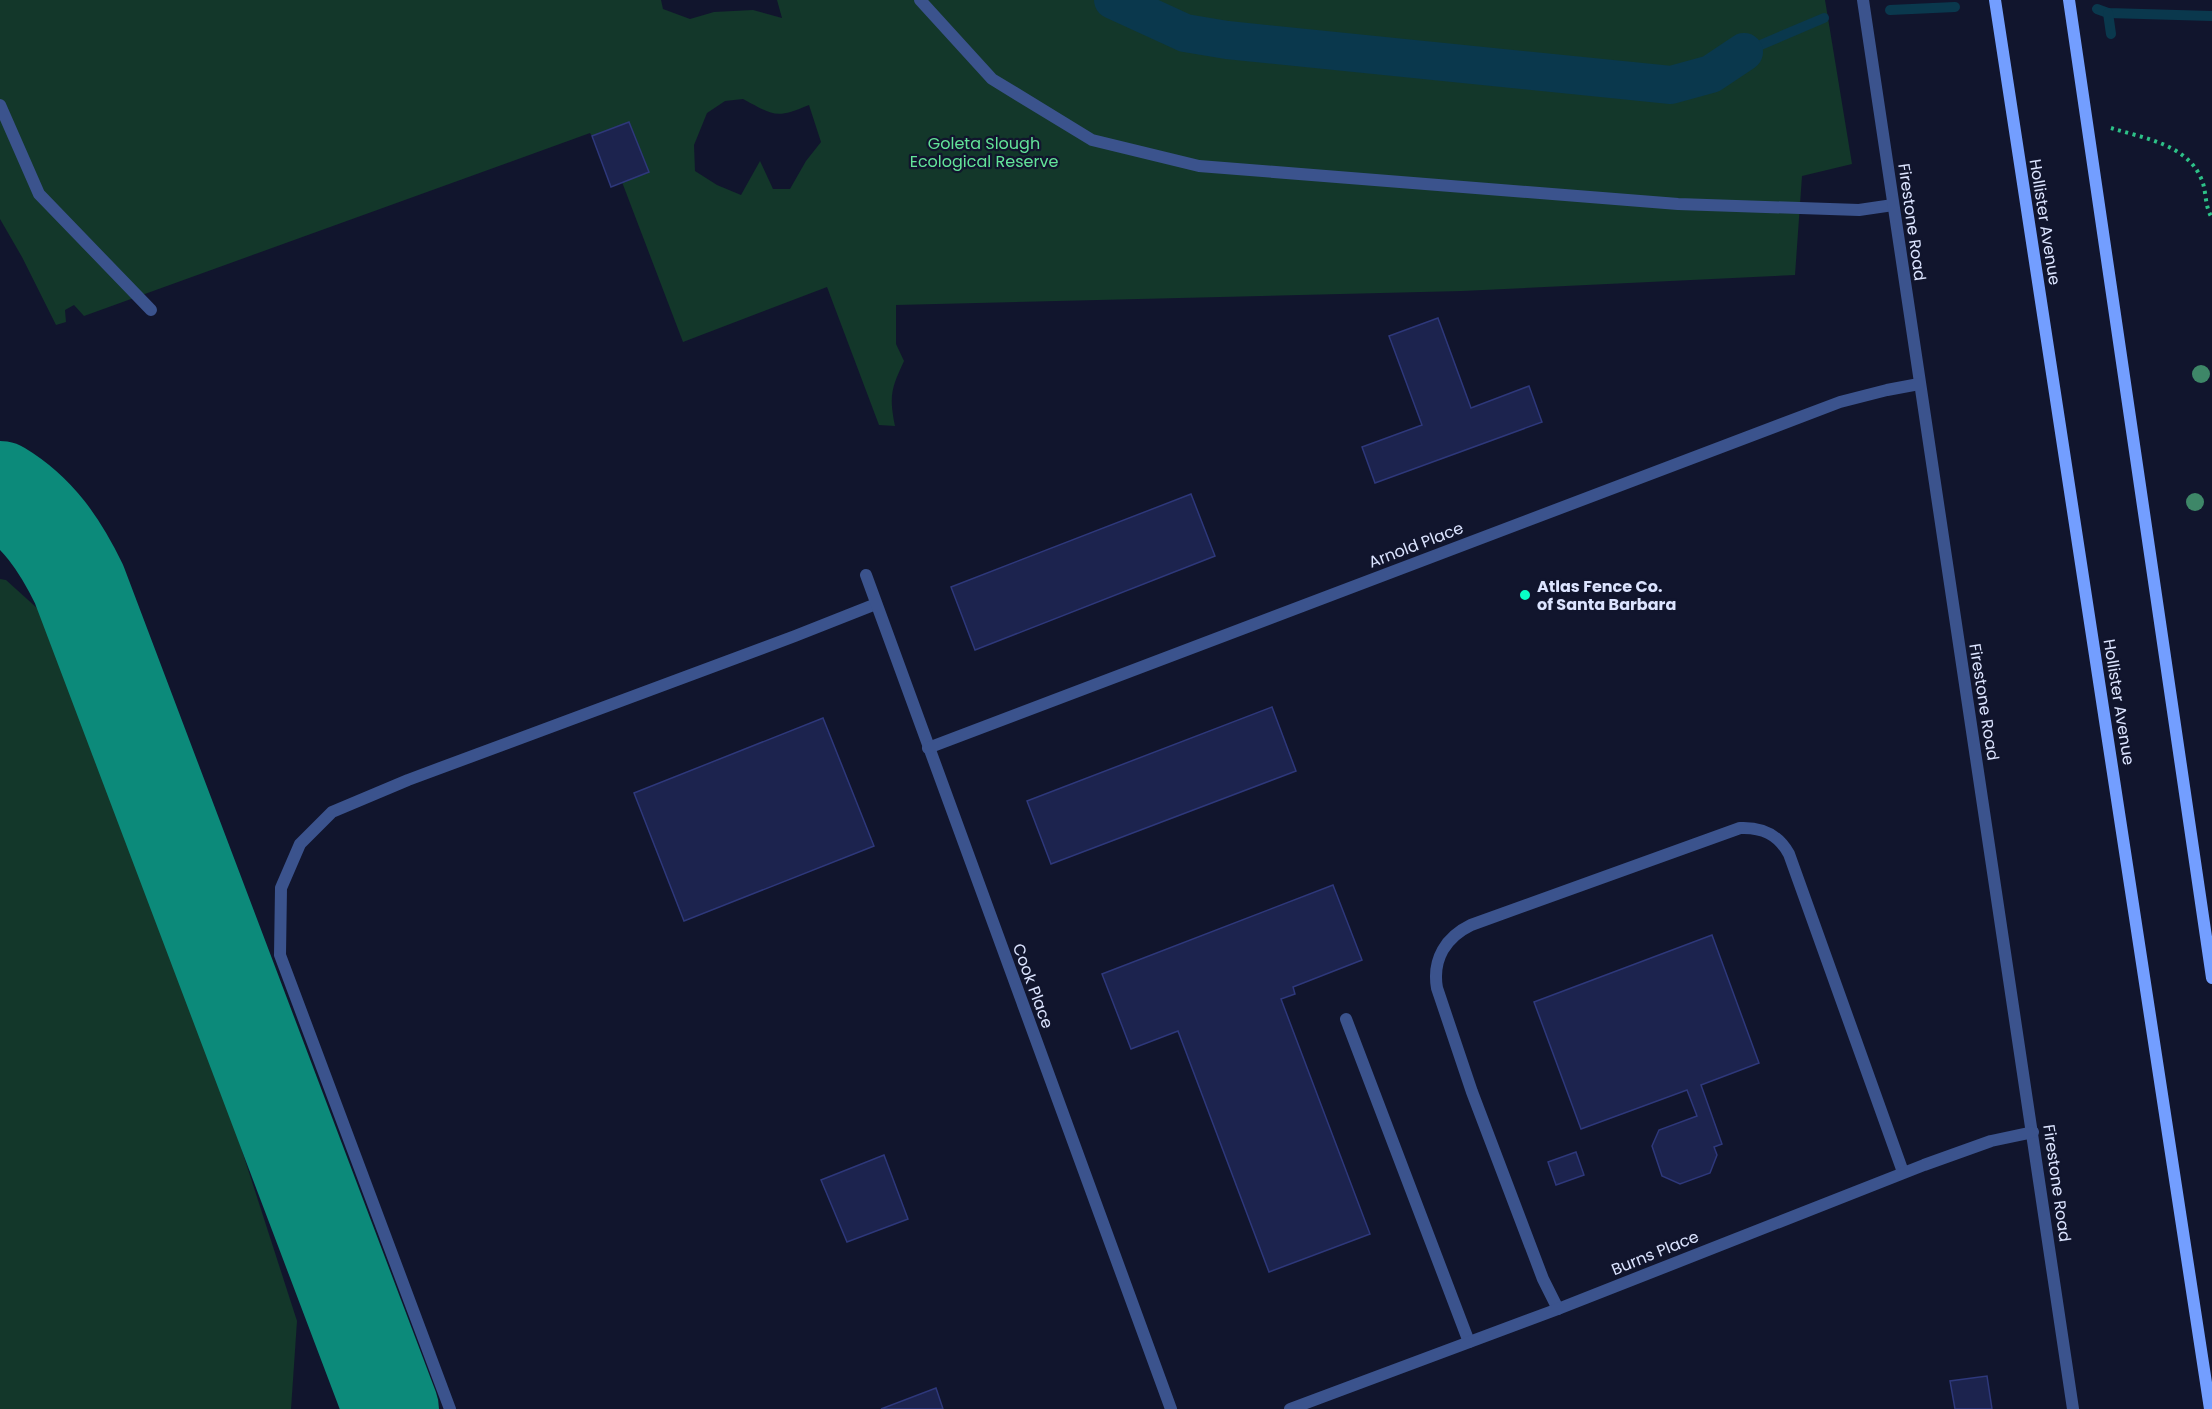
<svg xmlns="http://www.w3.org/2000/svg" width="2212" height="1409" font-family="Poppins,sans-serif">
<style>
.green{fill:#13372a;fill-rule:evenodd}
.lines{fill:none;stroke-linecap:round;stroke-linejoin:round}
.stream{stroke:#0a384d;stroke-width:10}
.canal{stroke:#0a384d;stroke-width:38}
.taxiway{stroke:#0c8a7a;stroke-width:96}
.building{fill:#1c234e;stroke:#2e387b;stroke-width:1.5}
.path{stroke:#2dc288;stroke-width:4;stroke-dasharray:3 4.5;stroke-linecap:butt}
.service{stroke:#3b538d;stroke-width:12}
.minor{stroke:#3b538d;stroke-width:12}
.secondary{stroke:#739eff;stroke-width:12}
.tree{fill:#3e8768}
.poi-dot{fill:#08ffc6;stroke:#11152d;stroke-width:2}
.labels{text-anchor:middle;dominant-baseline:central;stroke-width:4.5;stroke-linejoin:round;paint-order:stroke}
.park-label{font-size:16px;fill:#63e499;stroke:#11152d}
.street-label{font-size:16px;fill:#dce4ff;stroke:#11152d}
.poi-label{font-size:16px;font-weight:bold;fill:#dce4ff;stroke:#11152d;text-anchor:start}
</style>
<rect width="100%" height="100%" fill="#11152d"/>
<g class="green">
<path d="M 0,0 L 661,0 L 663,9 L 690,19 L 714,12 L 753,10 L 782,18 L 777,0 L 1825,0 L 1852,164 L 1802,176 L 1795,275 L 1462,291 L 896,305 L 896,344 L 904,361 C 891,389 889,396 895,426 L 879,425 L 827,287 L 683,342 L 622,182 L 629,122 L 592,136 L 590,133 L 84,316 L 74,305 L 65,310 L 66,322 L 56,325 L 22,257 L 0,219 ZM 743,99 C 775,116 775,119 809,105 L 821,142 L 806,161 L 790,189 L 773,189 L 760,161 L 741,195 L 717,185 L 695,171 L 694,145 L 707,113 L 725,101 Z"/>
<path d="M 0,579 L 6,580 L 48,618 L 135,819 L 297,1321 L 291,1409 L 0,1409 Z"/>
</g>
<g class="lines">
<g class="stream">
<path d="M 2097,9 L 2108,13 L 2212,16"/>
<path d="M 1890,10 L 1955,7"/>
<path d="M 2108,13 L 2111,34"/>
<path d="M 1744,52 L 1824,18"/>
</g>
<path class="canal" d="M 1113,0 L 1185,33 L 1227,40 L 1671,85 L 1711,74 L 1744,52"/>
<path class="taxiway" d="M 0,489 C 38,512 60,545 79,584 L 391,1409"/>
</g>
<g class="building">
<path d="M 629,122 L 649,172 L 611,187 L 592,136 Z"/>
<path d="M 1438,318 L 1471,408 L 1529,386 L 1542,422 L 1375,483 L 1362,447 L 1422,425 L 1389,336 Z"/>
<path d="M 1191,494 L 1215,556 L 975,650 L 951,587 Z"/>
<path d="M 1272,707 L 1296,771 L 1051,864 L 1027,801 Z"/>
<path d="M 823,718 L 874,846 L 684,921 L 634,793 Z"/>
<path d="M 1333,885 L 1362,960 L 1293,987 L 1295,994 L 1281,999 L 1370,1234 L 1269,1272 L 1178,1031 L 1131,1049 L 1102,974 Z"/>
<path d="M 1712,935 L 1759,1063 L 1701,1085 L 1722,1144 L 1714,1147 L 1717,1155 L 1710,1173 L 1680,1184 L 1662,1176 L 1652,1146 L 1659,1130 L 1697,1116 L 1687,1090 L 1581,1129 L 1534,1002 Z"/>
<path d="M 1576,1152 L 1584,1175 L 1556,1185 L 1548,1162 Z"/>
<path d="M 884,1155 L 908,1219 L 847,1242 L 821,1180 Z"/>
<path d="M 1987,1376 L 1992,1409 L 1955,1409 L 1950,1381 Z"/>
<path d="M 936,1388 L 943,1409 L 881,1409 Z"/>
</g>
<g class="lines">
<path class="path" d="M 2111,128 C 2143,138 2186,144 2201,178 C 2207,191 2204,205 2212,218"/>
<g class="service">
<path d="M 920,0 L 992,79 L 1092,140 L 1199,166 L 1678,204 L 1859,210 L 1893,205"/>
<path d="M 0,105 L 39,194 L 151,310"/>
<path d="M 1346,1019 L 1469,1342"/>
<path d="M 1558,1309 L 1543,1279 L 1472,1092 L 1437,988 C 1432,959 1446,937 1471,925 L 1740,828 C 1762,827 1778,834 1789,854 L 1903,1172"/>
<path d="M 450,1409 L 280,955 L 281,888 L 300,844 L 332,812 L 408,780 L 795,636 L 876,604"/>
</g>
<g class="minor">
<path d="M 1863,0 L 2073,1409"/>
<path d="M 866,575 L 1171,1409"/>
<path d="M 928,748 L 1840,402 L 1887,390 L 1919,384"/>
<path d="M 1290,1409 L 1558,1309 L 1924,1165 L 1991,1141 L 2033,1132"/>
</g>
<g class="secondary">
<path d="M 1995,0 L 2210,1409"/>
<path d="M 2069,0 L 2212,978"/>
</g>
</g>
<g class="tree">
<circle cx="2201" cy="374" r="9"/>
<circle cx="2195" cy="502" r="9"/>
</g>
<circle class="poi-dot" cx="1525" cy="595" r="6"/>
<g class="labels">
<g class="park-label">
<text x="984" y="143">Goleta Slough<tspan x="984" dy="18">Ecological Reserve</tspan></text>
</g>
<g class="street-label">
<text transform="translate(1912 222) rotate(82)">Firestone Road</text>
<text transform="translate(2045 222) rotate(81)">Hollister Avenue</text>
<text transform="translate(1416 545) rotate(-21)">Arnold Place</text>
<text transform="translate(1984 702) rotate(81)">Firestone Road</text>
<text transform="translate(2119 702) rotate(81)">Hollister Avenue</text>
<text transform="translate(1033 986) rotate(70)">Cook Place</text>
<text transform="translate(2057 1183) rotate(82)">Firestone Road</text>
<text transform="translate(1655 1253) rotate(-22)">Burns Place</text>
</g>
<g class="poi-label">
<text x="1537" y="586">Atlas Fence Co.<tspan x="1537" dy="18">of Santa Barbara</tspan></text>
</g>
</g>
</svg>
